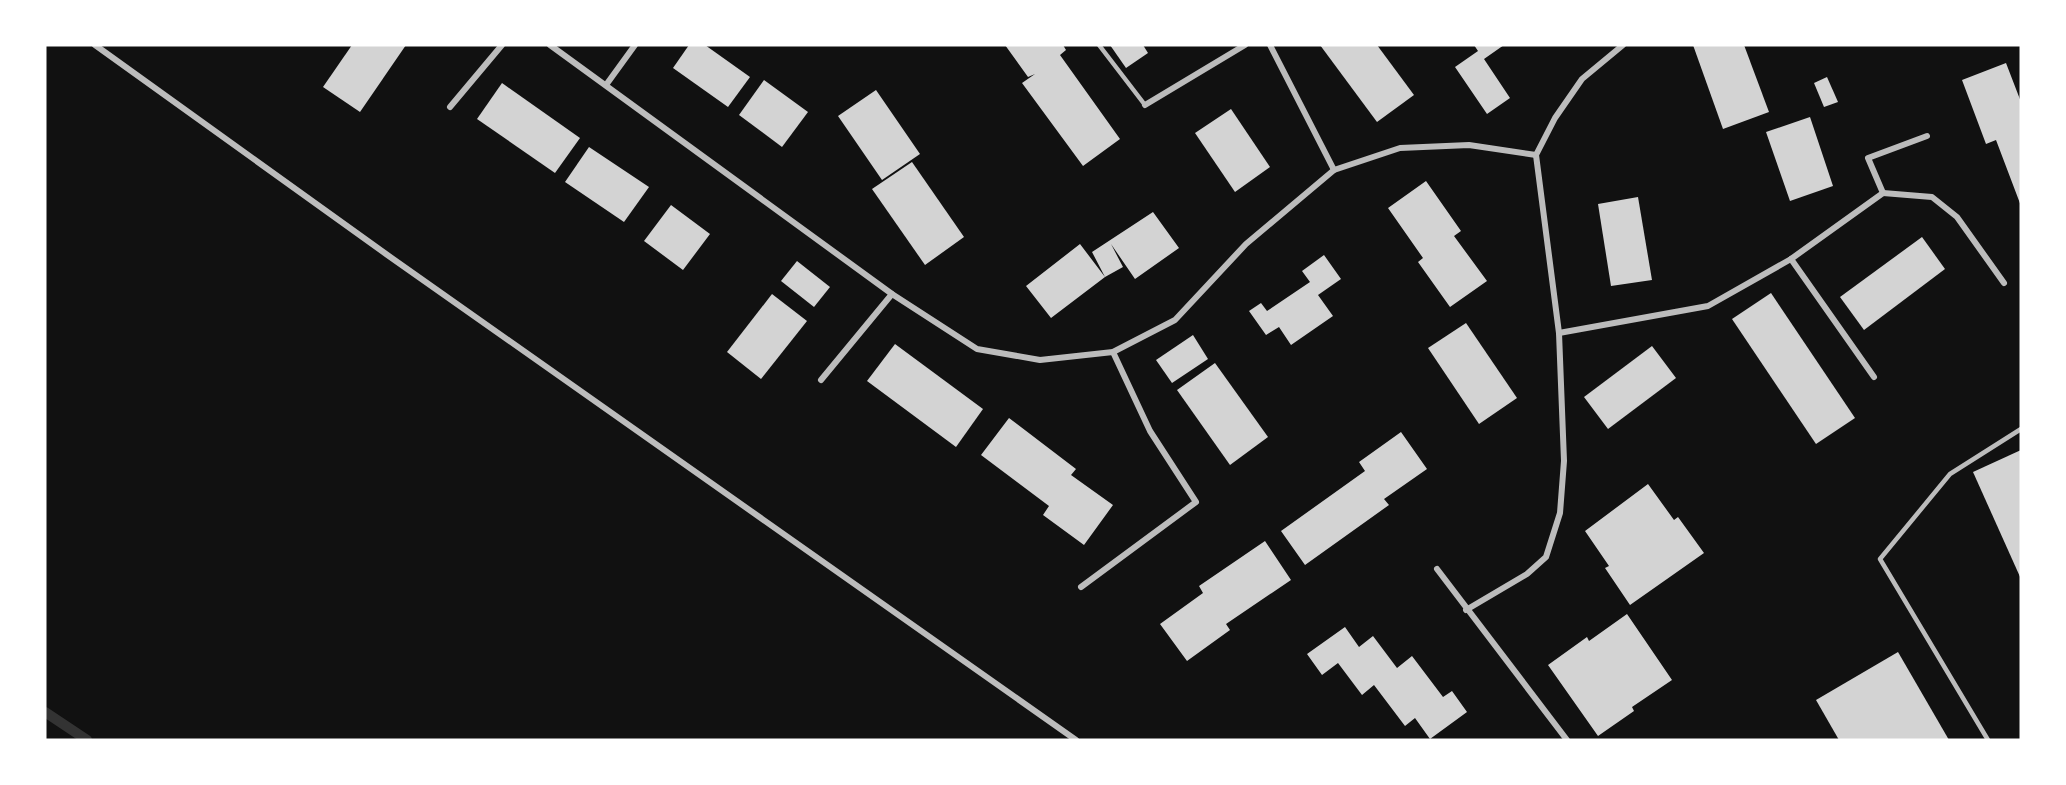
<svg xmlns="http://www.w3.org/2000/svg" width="2066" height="785" font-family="'Public Sans',sans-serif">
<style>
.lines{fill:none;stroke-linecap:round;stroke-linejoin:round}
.stream{stroke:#333;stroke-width:10}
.building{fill:#d3d3d3}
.service{stroke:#bcbcbc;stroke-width:4.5}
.minor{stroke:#bcbcbc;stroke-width:6}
</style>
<rect width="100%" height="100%" fill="#111"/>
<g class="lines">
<path class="stream" d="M 45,712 L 87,740"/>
</g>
<g class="building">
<path d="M 352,45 L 406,45 L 360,112 L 323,87 Z"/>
<path d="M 689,45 L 705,45 L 750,77 L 728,107 L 673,68 Z"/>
<path d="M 1005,45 L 1063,45 L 1066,50 L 1060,55 L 1120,139 L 1083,166 L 1022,83 L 1035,74 L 1028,77 Z"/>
<path d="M 1110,45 L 1143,45 L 1148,53 L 1126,68 Z"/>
<path d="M 1320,45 L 1377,45 L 1414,95 L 1377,122 Z"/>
<path d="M 1474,45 L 1504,45 L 1484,59 L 1510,98 L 1487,114 L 1455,67 L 1478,51 Z"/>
<path d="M 1693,45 L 1744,45 L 1769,112 L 1723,129 Z"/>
<path d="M 2006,63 L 2021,102 L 2021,206 L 1996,140 L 1986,144 L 1962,80 Z"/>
<path d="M 1827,77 L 1838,102 L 1824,107 L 1814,83 Z"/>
<path d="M 764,80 L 808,112 L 782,147 L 739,115 Z"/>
<path d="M 502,83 L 580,138 L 555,173 L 477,119 Z"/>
<path d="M 876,90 L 920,154 L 882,180 L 838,116 Z"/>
<path d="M 1231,109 L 1270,167 L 1235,192 L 1195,133 Z"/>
<path d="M 1810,117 L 1833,186 L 1790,201 L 1766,132 Z"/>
<path d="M 589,147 L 649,187 L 624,222 L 565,182 Z"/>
<path d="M 912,162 L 964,237 L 925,265 L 872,189 Z"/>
<path d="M 1426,181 L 1461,231 L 1454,236 L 1487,281 L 1450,307 L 1418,262 L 1423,258 L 1388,208 Z"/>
<path d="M 1638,197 L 1652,280 L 1611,286 L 1598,204 Z"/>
<path d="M 671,205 L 710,234 L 683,270 L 644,241 Z"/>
<path d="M 1153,212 L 1179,248 L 1135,279 L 1111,244 L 1123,267 L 1105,277 L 1051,318 L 1026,286 L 1080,244 L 1105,277 L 1092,252 Z"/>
<path d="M 1922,237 L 1945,269 L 1864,330 L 1840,297 Z"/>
<path d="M 1324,255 L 1341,279 L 1318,295 L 1333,316 L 1291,345 L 1279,327 L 1266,335 L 1249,311 L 1261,303 L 1267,311 L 1310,282 L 1302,271 Z"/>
<path d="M 797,261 L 830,287 L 814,307 L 781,281 Z"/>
<path d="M 1771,293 L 1855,418 L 1816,444 L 1732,319 Z"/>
<path d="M 772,294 L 807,321 L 761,379 L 727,352 Z"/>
<path d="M 1466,323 L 1517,398 L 1479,424 L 1428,348 Z"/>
<path d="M 1193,335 L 1208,359 L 1172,383 L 1156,360 Z"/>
<path d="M 895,344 L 983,409 L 956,447 L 867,381 Z"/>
<path d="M 1652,346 L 1676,378 L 1608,429 L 1584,397 Z"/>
<path d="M 1215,363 L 1268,437 L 1230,465 L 1177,390 Z"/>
<path d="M 1009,418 L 1076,469 L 1071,475 L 1113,505 L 1084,545 L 1043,515 L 1049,506 L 981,455 Z"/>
<path d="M 1401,432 L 1427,469 L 1384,499 L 1389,505 L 1305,565 L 1281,531 L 1365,471 L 1359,462 Z"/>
<path d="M 2021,450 L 2021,579 L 1973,472 Z"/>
<path d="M 1648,484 L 1674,520 L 1678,517 L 1704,553 L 1630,605 L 1605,568 L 1609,566 L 1585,531 Z"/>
<path d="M 1265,541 L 1291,580 L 1226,624 L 1230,630 L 1187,661 L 1160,624 L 1203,593 L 1199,586 Z"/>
<path d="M 1627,614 L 1672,680 L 1632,707 L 1634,711 L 1598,736 L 1548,665 L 1587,637 L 1589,641 Z"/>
<path d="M 1345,627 L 1359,647 L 1373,636 L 1397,668 L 1412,656 L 1443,697 L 1452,691 L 1467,712 L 1430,739 L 1415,718 L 1405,726 L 1374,685 L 1362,695 L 1338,663 L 1322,675 L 1307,654 Z"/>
<path d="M 1898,652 L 1949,740 L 1839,740 L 1816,700 Z"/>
</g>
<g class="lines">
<g class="service">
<path d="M 1099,45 L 1145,105"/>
<path d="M 1988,740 L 1880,559 L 1950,474 L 2021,429"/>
</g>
<g class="minor">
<path d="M 95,45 L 386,254 L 1076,740"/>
<path d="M 550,45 L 892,294 L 977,349 L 1040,360 L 1113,352 L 1175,320 L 1246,244 L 1334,170 L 1400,148 L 1469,145 L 1536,155"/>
<path d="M 1270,45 L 1334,170"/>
<path d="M 606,85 L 635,45"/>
<path d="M 1145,105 L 1245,45"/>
<path d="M 450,107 L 502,45"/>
<path d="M 1883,193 L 1932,197 L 1957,217 L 2004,283"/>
<path d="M 1791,259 L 1874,377"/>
<path d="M 1559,333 L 1708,306 L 1791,259 L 1883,193 L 1868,158 L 1927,136"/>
<path d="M 821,380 L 892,294"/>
<path d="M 1437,569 L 1567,740"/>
<path d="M 1081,587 L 1196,502 L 1150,431 L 1113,352"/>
<path d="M 1466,610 L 1527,574 L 1546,557 L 1560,513 L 1564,461 L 1559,333 L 1536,155 L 1555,118 L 1582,79 L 1623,45"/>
</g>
</g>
<rect width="2066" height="785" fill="none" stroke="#ffffff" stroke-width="93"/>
</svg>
